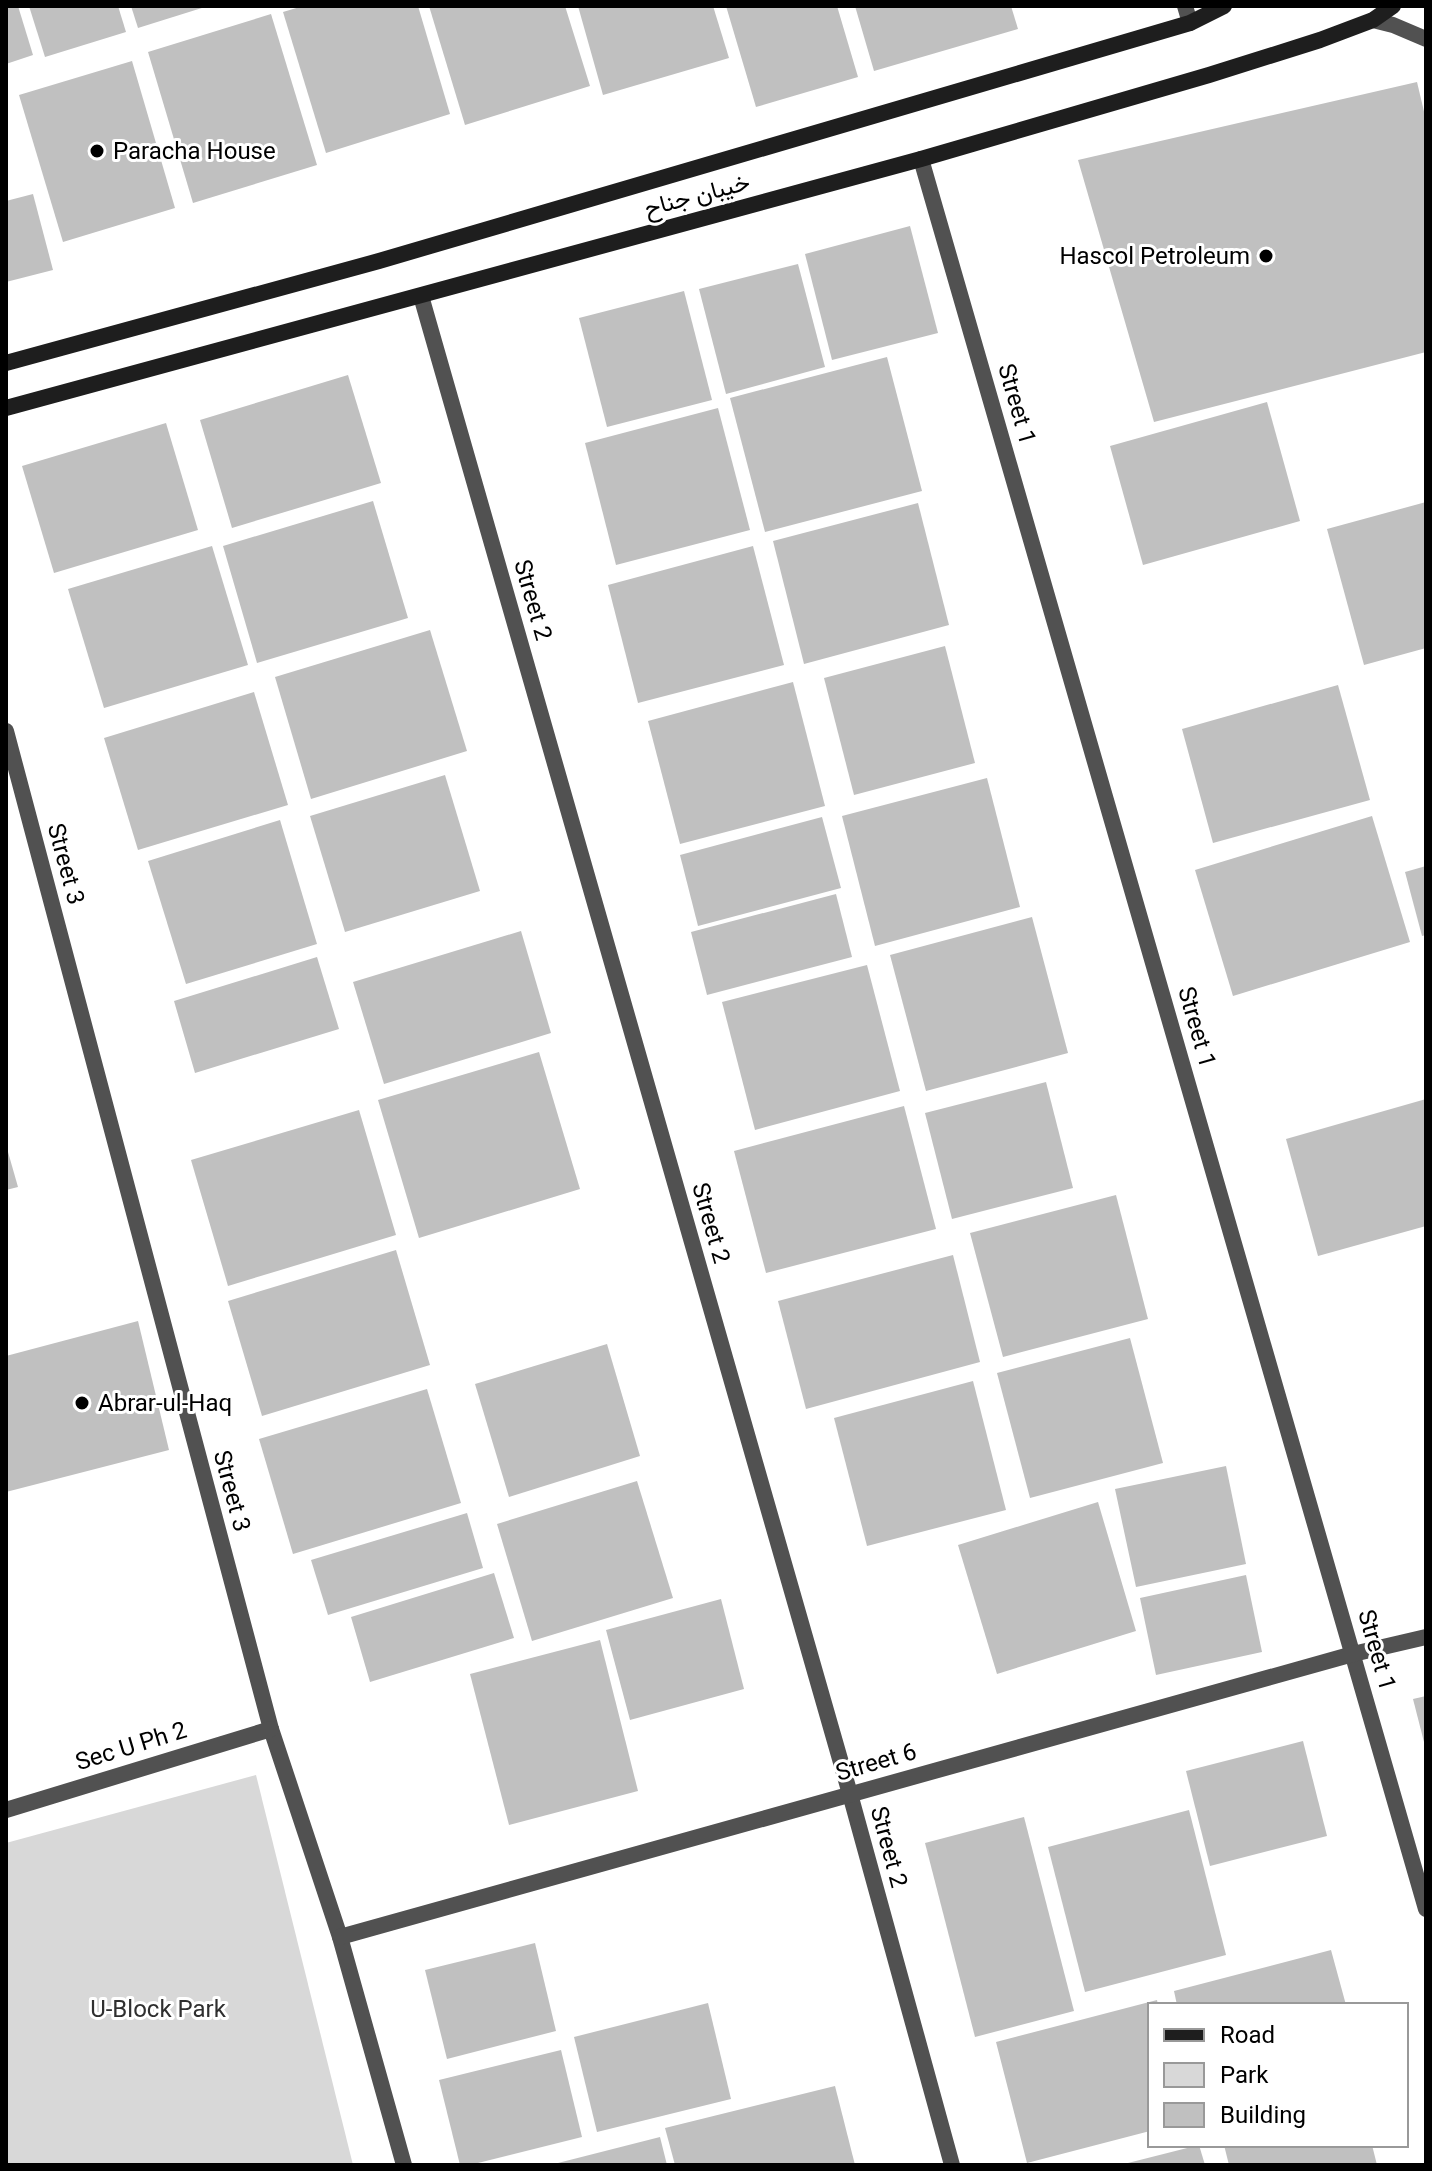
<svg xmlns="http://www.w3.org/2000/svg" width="1432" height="2171" font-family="Roboto,Vazirmatn,sans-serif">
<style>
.green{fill:#d8d8d8}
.building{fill:#c0c0c0}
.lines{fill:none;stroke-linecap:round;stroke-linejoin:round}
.minor{stroke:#515151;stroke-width:16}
.tertiary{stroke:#515151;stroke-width:16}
.secondary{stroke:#1e1e1e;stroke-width:16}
.poi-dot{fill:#000;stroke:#fff;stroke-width:3}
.labels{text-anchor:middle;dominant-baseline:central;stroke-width:6;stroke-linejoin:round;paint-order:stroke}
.poi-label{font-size:24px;fill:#000;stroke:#fff;text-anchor:start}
.street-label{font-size:24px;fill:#000;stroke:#fff}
.park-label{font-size:24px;fill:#2f2f2f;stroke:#fff}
</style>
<rect width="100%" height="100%" fill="#fff"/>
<path class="green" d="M 256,1775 L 353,2165 L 6,2165 L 6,1843 Z"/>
<g class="building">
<path d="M 6,6 L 18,6 L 33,55 L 6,64 Z"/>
<path d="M 29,6 L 118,6 L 126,32 L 45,57 Z"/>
<path d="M 131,6 L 205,6 L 205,7 L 138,28 Z"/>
<path d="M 303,6 L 418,6 L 450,114 L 326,153 L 283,12 Z"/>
<path d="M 429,6 L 565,6 L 590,86 L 465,125 Z"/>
<path d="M 578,6 L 713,6 L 729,58 L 603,95 Z"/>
<path d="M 726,6 L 837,6 L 858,77 L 756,107 Z"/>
<path d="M 855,6 L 1011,6 L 1018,29 L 874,71 Z"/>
<path d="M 271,14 L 317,165 L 193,203 L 148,52 Z"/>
<path d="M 132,61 L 175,208 L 63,242 L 19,95 Z"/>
<path d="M 1417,82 L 1426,120 L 1426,352 L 1154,422 L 1078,160 Z"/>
<path d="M 33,194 L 53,270 L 6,282 L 6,201 Z"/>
<path d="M 910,226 L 938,333 L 832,360 L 805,254 Z"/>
<path d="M 798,264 L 825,367 L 726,394 L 699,289 Z"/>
<path d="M 684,291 L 712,400 L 607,427 L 579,318 Z"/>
<path d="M 887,357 L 922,491 L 765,532 L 730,398 Z"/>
<path d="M 348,375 L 381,483 L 232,528 L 200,420 Z"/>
<path d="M 1267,402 L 1300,521 L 1143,565 L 1110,446 Z"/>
<path d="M 718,408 L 750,530 L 616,565 L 585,443 Z"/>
<path d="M 166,423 L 198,530 L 54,573 L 22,466 Z"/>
<path d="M 373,501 L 408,618 L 257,663 L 223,546 Z"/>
<path d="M 1426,502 L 1426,648 L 1364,665 L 1327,529 Z"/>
<path d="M 918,503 L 949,625 L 804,664 L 773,541 Z"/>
<path d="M 212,546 L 248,665 L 104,708 L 68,589 Z"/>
<path d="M 753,546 L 784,665 L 638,703 L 608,585 Z"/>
<path d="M 430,630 L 467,751 L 311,799 L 275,677 Z"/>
<path d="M 945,646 L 975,763 L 854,795 L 824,678 Z"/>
<path d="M 793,682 L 825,806 L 680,844 L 648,721 Z"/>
<path d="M 1338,685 L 1370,800 L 1213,843 L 1182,729 Z"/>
<path d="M 254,692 L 288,805 L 138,850 L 104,738 Z"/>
<path d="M 445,775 L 480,891 L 345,932 L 310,816 Z"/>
<path d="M 987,778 L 1020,907 L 875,946 L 842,816 Z"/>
<path d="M 1372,816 L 1410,942 L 1233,996 L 1195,870 Z"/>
<path d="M 822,817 L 841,888 L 698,926 L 680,855 Z"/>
<path d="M 280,820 L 317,944 L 186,984 L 148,861 Z"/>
<path d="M 1426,866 L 1426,935 L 1422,936 L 1405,872 Z"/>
<path d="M 836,894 L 852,957 L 707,995 L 691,932 Z"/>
<path d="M 1032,917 L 1068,1053 L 926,1091 L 890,955 Z"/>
<path d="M 521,931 L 551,1033 L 384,1084 L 353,982 Z"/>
<path d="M 317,957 L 339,1029 L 195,1073 L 174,1001 Z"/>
<path d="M 867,965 L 900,1091 L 755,1130 L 722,1002 Z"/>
<path d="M 539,1052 L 580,1189 L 419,1238 L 378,1100 Z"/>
<path d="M 1046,1082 L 1073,1188 L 952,1219 L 925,1113 Z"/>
<path d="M 1426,1099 L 1426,1226 L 1318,1256 L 1286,1139 Z"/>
<path d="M 904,1106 L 936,1229 L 766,1273 L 734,1151 Z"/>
<path d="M 359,1110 L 396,1235 L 228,1286 L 191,1160 Z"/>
<path d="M 6,1145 L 18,1187 L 6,1190 Z"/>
<path d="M 1116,1195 L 1148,1319 L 1003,1357 L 970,1233 Z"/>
<path d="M 396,1250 L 430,1365 L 262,1416 L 228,1301 Z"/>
<path d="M 953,1255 L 980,1362 L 806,1409 L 778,1301 Z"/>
<path d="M 138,1321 L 169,1450 L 6,1492 L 6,1356 Z"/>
<path d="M 1130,1338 L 1163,1463 L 1030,1498 L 997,1373 Z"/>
<path d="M 607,1344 L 640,1456 L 509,1497 L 475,1384 Z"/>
<path d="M 973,1381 L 1006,1510 L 867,1546 L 834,1418 Z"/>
<path d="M 427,1389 L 461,1503 L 293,1554 L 259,1439 Z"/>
<path d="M 1226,1466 L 1246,1564 L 1136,1587 L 1115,1489 Z"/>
<path d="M 637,1481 L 673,1598 L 532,1641 L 497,1524 Z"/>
<path d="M 1098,1502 L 1136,1631 L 997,1674 L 958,1545 Z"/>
<path d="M 467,1513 L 483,1568 L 328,1615 L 311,1560 Z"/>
<path d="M 494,1573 L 514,1638 L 370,1682 L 351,1617 Z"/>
<path d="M 1246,1575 L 1262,1652 L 1156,1675 L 1140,1598 Z"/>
<path d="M 721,1599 L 744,1689 L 630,1720 L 606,1630 Z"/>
<path d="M 600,1640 L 638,1791 L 509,1825 L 470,1674 Z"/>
<path d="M 1426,1696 L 1426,1746 L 1425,1746 L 1413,1699 Z"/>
<path d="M 1303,1741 L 1327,1836 L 1210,1866 L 1186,1771 Z"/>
<path d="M 1189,1810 L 1226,1955 L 1085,1992 L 1048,1847 Z"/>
<path d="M 1024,1817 L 1074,2011 L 975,2037 L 925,1843 Z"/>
<path d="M 535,1943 L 556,2031 L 447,2059 L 425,1970 Z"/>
<path d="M 1331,1950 L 1346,2005 L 1177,2005 L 1174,1991 Z"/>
<path d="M 1157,2000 L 1158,2005 L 1150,2005 L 1150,2131 L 1027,2163 L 996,2042 Z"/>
<path d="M 708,2003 L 731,2099 L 597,2132 L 574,2037 Z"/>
<path d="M 561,2050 L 582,2137 L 470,2165 L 460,2165 L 439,2080 Z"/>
<path d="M 835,2086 L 855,2165 L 675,2165 L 665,2128 Z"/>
<path d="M 660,2137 L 667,2165 L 554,2165 L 554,2164 Z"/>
<path d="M 1199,2145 L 1205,2165 L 1124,2165 L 1124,2164 Z"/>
<path d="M 1224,2145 L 1372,2145 L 1377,2165 L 1229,2165 Z"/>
</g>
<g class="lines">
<g class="minor">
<path d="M 1185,6 L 1190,23"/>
<path d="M 921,159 L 1426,1909"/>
<path d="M 421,296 L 850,1794 L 952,2165"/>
<path d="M 6,731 L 271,1729 L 340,1937 L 404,2165"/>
<path d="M 6,1810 L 271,1729"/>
<path d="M 340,1937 L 1353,1654 L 1426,1637"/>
</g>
<path class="tertiary" d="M 1373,20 L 1393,25 L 1426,39"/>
<g class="secondary">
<path d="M 6,363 L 379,261 L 1190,23 L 1224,6"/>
<path d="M 6,408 L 921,159 L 1209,75 L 1320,40 L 1373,20 L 1393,6"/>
</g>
</g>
<g class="poi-dot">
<circle cx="97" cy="151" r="8"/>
<circle cx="1266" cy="256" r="8"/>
<circle cx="82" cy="1403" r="8"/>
</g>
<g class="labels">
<g class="poi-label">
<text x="113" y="151">Paracha House</text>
<text x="1250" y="256" text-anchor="end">Hascol Petroleum</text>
<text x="98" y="1403">Abrar-ul-Haq</text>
</g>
<g class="street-label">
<text transform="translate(697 195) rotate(-15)">خیبان جناح</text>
<text transform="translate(1017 404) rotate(74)">Street 1</text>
<text transform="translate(533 600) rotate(74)">Street 2</text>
<text transform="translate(66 864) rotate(75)">Street 3</text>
<text transform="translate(1197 1027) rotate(74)">Street 1</text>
<text transform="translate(711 1223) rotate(74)">Street 2</text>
<text transform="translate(232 1491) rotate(75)">Street 3</text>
<text transform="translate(1377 1650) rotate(74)">Street 1</text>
<text transform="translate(131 1746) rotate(-17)">Sec U Ph 2</text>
<text transform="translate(876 1762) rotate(-16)">Street 6</text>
<text transform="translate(889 1847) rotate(75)">Street 2</text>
</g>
<g class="park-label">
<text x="158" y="2009">U-Block Park</text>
</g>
</g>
<rect width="1432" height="2171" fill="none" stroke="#000000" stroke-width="16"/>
<rect x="1148" y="2003" width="260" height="144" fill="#ffffff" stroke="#999999" stroke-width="2"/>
<rect x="1164" y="2029" width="40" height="12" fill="#1e1e1e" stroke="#999999" stroke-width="2"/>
<text x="1220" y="2043" font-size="24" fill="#000000">Road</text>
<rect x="1164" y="2063" width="40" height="24" fill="#d8d8d8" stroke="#999999" stroke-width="2"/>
<text x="1220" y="2083" font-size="24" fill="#000000">Park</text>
<rect x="1164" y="2103" width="40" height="24" fill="#c0c0c0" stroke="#999999" stroke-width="2"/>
<text x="1220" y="2123" font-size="24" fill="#000000">Building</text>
</svg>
